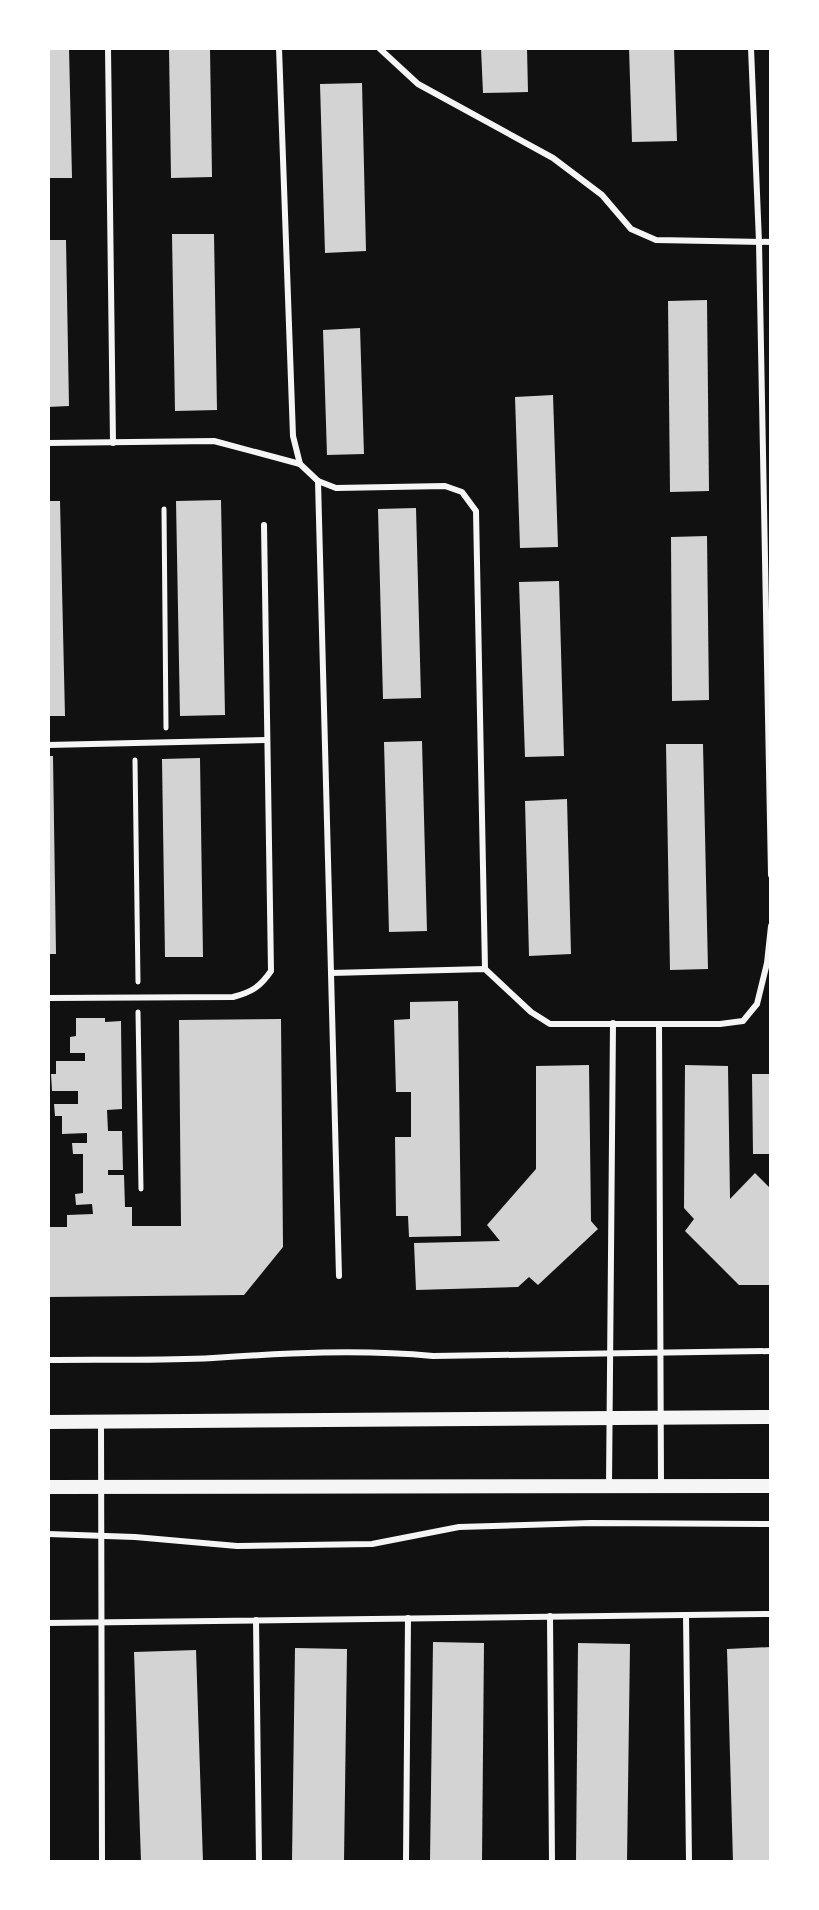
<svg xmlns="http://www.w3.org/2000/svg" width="819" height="1910" font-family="Montserrat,sans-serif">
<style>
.building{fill:#d3d3d3}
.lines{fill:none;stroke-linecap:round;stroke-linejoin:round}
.path{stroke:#f5f5f5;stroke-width:5}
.service{stroke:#f5f5f5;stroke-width:6}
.tertiary{stroke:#f5f5f5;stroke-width:14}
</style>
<rect width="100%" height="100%" fill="#111"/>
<g class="building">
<path d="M 48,48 L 69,48 L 72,178 L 48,178 Z"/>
<path d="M 169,48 L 210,48 L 212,177 L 171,178 Z"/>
<path d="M 481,48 L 527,48 L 528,92 L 483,93 Z"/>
<path d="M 629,48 L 674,48 L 677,141 L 632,142 Z"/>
<path d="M 362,83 L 366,251 L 325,253 L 320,84 Z"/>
<path d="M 172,234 L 214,234 L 217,410 L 175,411 Z"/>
<path d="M 48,240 L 66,240 L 69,406 L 48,407 Z"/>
<path d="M 707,300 L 709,491 L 670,492 L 668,301 Z"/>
<path d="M 360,328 L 364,454 L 327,455 L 323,330 Z"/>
<path d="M 553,395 L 558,547 L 520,548 L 515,397 Z"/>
<path d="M 221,500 L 225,715 L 180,716 L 176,501 Z"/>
<path d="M 48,501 L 60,501 L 65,716 L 48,716 Z"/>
<path d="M 416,508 L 421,698 L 383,699 L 378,509 Z"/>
<path d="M 707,536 L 709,700 L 672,701 L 671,537 Z"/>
<path d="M 559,581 L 564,756 L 525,757 L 519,582 Z"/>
<path d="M 422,741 L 427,931 L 389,932 L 384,742 Z"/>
<path d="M 666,744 L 703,744 L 708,969 L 670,970 Z"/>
<path d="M 48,756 L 53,756 L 56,954 L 48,954 Z"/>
<path d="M 200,758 L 203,957 L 165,957 L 162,759 Z"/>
<path d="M 567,799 L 571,954 L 529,956 L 525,801 Z"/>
<path d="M 458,1001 L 461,1236 L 409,1237 L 408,1216 L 396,1216 L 395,1137 L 411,1137 L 411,1092 L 396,1092 L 394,1020 L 410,1019 L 410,1002 Z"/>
<path d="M 76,1018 L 105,1018 L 105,1022 L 121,1021 L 122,1109 L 107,1110 L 108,1131 L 122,1131 L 123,1170 L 108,1170 L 108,1175 L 124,1175 L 125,1207 L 132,1207 L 132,1226 L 181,1226 L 179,1020 L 281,1019 L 283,1247 L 244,1295 L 48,1297 L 48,1227 L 67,1227 L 67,1215 L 93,1214 L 92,1204 L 76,1205 L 75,1194 L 83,1193 L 83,1154 L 73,1154 L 72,1143 L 87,1143 L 87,1133 L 62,1134 L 62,1116 L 55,1116 L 54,1104 L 78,1104 L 78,1091 L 52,1091 L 51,1074 L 56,1074 L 56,1061 L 85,1061 L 85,1053 L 70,1053 L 70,1037 L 76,1036 Z"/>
<path d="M 589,1065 L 591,1221 L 598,1229 L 538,1285 L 529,1277 L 518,1287 L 416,1290 L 414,1243 L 500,1241 L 487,1225 L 536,1169 L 536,1066 Z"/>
<path d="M 685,1065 L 728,1066 L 730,1199 L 755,1173 L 771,1189 L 771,1285 L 739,1285 L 685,1231 L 694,1219 L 684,1208 Z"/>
<path d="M 752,1074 L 771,1074 L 771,1154 L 753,1154 Z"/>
<path d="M 433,1642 L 484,1643 L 482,1862 L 430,1862 Z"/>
<path d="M 578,1643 L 630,1644 L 627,1862 L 576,1862 Z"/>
<path d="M 771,1647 L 771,1862 L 733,1862 L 727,1649 Z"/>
<path d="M 295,1648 L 347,1649 L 344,1862 L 292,1862 Z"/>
<path d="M 196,1650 L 203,1862 L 141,1862 L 134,1652 Z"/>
</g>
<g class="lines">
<g class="path">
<path d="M 164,509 L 166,728"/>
<path d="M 135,760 L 138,982"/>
<path d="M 138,1012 L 141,1189"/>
</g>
<g class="service">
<path d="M 108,48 L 113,443"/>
<path d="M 279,48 L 293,436 L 300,464 L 318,481 L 336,488 L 445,486 L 462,492 L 476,511 L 485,969"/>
<path d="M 379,48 L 418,84 L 553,158 L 602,195 L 631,229 L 656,240 L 771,242"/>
<path d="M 751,48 L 759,242 L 771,875"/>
<path d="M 48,443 L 214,441 L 300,464"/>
<path d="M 318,481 L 339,1276"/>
<path d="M 48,745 L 267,740"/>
<path d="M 331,973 L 485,969 L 531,1012 L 550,1024 L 720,1024 L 743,1021 L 757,1004 L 767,963 L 771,926"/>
<path d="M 48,998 L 233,997 C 252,992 260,987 271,971 L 264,525"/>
<path d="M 659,1024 L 661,1486"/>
<path d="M 48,1360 C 103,1359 158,1361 213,1358 C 287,1353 359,1349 433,1356 L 771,1351"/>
<path d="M 101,1422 L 102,1862"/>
<path d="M 609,1486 L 613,1023"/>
<path d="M 48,1534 L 135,1537 L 237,1546 L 372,1544 L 459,1527 L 591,1523 L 771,1524"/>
<path d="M 686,1615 L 689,1862"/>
<path d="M 550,1616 L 552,1862"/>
<path d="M 256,1620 L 259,1862"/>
<path d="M 48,1623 L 771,1614"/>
<path d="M 406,1862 L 408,1618"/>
</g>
<g class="tertiary">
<path d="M 48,1422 L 771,1417"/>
<path d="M 48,1487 L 771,1486"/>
</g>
</g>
<rect width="819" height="1910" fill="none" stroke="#ffffff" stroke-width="100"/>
</svg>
